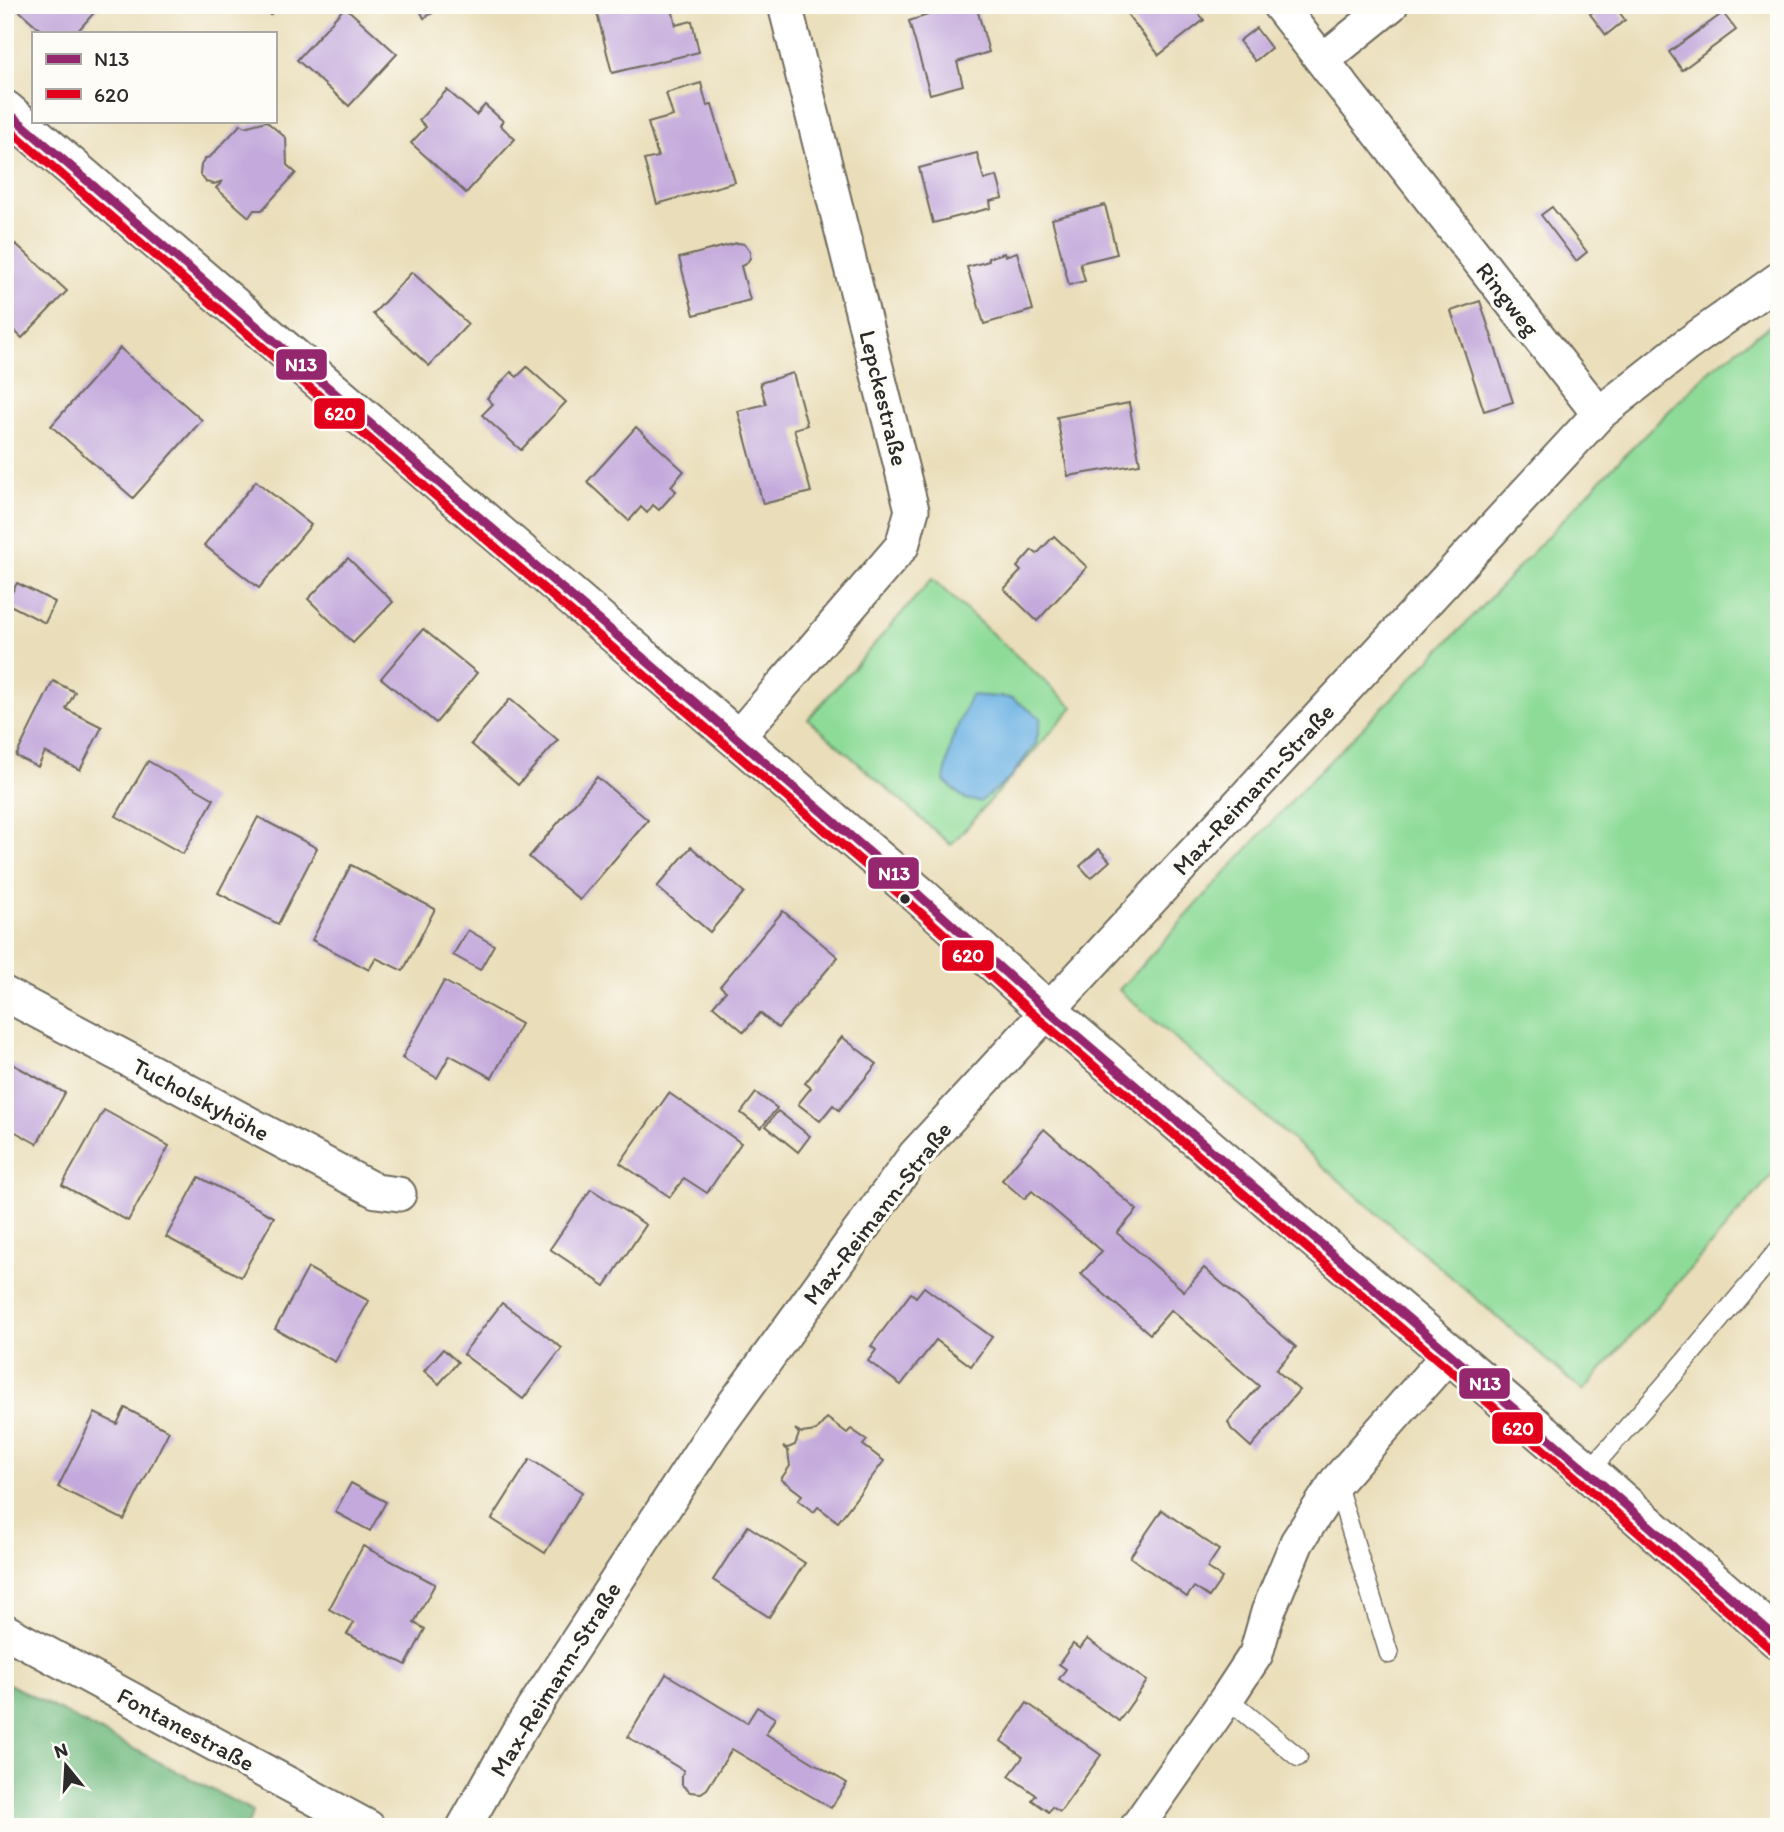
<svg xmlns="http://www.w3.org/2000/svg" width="1784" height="1832" font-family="Itim,sans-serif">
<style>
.green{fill:#8edb98;stroke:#5c8362;stroke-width:2}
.forest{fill:#72bb80;stroke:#4e7356;stroke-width:2}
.water{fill:#6eb4e4;stroke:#4c7088;stroke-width:2}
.building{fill:#c4aadc}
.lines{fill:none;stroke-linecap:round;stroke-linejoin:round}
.service-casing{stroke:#6e6a5d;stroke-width:21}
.minor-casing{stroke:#6e6a5d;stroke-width:37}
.tertiary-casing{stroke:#6e6a5d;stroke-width:42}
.service{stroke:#fff;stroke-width:18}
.minor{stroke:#fff;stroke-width:33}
.tertiary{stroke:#fff;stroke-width:38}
.bus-1-casing{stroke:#fdfcf7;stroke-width:14}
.bus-2-casing{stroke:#fdfcf7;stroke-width:14}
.bus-1{stroke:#95276e;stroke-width:9}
.bus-2{stroke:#e2001a;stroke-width:9}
.bus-dot{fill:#2b2b2b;stroke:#fdfcf7;stroke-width:2.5}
.labels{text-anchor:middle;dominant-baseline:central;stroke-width:7;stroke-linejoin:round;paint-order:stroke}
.street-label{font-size:24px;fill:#2b2b2b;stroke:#fdfcf7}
.line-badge{stroke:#fdfcf7;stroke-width:2.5}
.badge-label{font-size:19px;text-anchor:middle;font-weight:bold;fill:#fff}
</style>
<rect width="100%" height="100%" fill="#fdfcf7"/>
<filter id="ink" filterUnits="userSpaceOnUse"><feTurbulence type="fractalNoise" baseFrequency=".0143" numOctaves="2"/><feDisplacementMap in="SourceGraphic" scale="14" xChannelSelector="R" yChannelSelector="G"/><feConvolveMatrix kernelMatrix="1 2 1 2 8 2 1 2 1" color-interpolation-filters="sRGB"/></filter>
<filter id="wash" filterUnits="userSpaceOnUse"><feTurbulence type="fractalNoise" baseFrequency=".00686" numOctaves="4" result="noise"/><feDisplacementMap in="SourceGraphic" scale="28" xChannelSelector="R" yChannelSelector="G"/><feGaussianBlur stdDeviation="1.57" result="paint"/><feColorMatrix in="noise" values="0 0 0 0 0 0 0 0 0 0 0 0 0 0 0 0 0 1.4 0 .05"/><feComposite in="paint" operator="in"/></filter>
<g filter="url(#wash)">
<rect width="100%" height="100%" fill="#eadeba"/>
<g class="green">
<path d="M 1779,318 L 1779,1167 L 1583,1391 L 1119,990 L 1304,787 L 1470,619 L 1603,477 L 1710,370 Z"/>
<path d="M 932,579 L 1073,707 L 951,845 L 808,719 Z"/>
</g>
<path class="forest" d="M 5,1682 L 253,1811 L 247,1827 L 5,1827 Z"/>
<path class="water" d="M 971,695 L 1012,698 L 1041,718 L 1036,743 L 1010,778 L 980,802 L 965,799 L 944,781 L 951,742 Z"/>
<g id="blocks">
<g class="building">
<path d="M 13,5 L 101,5 L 76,33 L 44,33 Z"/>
<path d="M 259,5 L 279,5 L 270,15 Z"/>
<path d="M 417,5 L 440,5 L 441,8 L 424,18 Z"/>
<path d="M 629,5 L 671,5 L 676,25 L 692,21 L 699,52 L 612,73 L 597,13 Z"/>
<path d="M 946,5 L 955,5 L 955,8 L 964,5 L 976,5 L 989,52 L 957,62 L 963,85 L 930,94 L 909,21 L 928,15 L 927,11 Z"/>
<path d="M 1120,5 L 1192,5 L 1204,20 L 1159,55 Z"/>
<path d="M 1602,5 L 1614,5 L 1625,20 L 1606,35 L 1590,14 Z"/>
<path d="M 1664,5 L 1680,5 L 1669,13 Z"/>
<path d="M 345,7 L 397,54 L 349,106 L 297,60 Z"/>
<path d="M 1723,13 L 1736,30 L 1682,70 L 1669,52 Z"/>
<path d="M 1256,28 L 1271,48 L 1255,61 L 1239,41 Z"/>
<path d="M 701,83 L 707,106 L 712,105 L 735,182 L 657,204 L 644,160 L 658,157 L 648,123 L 673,116 L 666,93 Z"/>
<path d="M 447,90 L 476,115 L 485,105 L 503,121 L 500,125 L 515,139 L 466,193 L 411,143 L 426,127 L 419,120 Z"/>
<path d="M 266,121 L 286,138 L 287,165 L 296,173 L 262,210 L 254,210 L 249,217 L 216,188 L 223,181 L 214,184 L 206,182 L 200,174 L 201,165 L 206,158 L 210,157 L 241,124 L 245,127 Z"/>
<path d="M 977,153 L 984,180 L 997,176 L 1003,198 L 990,201 L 991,208 L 933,223 L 919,168 Z"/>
<path d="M 1105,205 L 1117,254 L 1080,263 L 1085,281 L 1069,285 L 1052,219 Z"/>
<path d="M 1552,207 L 1587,252 L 1576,261 L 1541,215 Z"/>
<path d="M 737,243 L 745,244 L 750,251 L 750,258 L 746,264 L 741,266 L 750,300 L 694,315 L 679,258 Z"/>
<path d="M 16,244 L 67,291 L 22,338 L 5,322 L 5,256 Z"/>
<path d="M 1017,252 L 1033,310 L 984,324 L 967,267 L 989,261 L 988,258 L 1004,253 L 1005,256 Z"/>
<path d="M 412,272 L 468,324 L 429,366 L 373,314 Z"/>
<path d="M 1480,301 L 1513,402 L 1484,411 L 1451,311 Z"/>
<path d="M 120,348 L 202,420 L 133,498 L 51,426 Z"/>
<path d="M 527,367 L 566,402 L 521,450 L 482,415 L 493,404 L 487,398 L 511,372 L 517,377 Z"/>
<path d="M 793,373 L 807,425 L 794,429 L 811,492 L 763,504 L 738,411 L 766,404 L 760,383 Z"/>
<path d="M 1129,403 L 1140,464 L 1068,476 L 1057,417 Z"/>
<path d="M 636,427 L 684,471 L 671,486 L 676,491 L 659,510 L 653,505 L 647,513 L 641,507 L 629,521 L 587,482 Z"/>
<path d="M 256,481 L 311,525 L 259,588 L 204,545 Z"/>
<path d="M 1054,536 L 1087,567 L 1037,621 L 1004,589 L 1021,571 L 1017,567 L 1032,550 L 1037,554 Z"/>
<path d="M 348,558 L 393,602 L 353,643 L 308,599 Z"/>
<path d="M 17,583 L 55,602 L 45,623 L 6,603 Z"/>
<path d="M 423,629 L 477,673 L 436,723 L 381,678 Z"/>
<path d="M 53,681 L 75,692 L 66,709 L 102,727 L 80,770 L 45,752 L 38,767 L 16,756 Z"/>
<path d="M 510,699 L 558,740 L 518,785 L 471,744 Z"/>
<path d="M 148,761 L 214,799 L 183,854 L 116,816 Z"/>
<path d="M 597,777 L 648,820 L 580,900 L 529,857 Z"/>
<path d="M 258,817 L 317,848 L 278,924 L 218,893 Z"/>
<path d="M 691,847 L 744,892 L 710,932 L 657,887 Z"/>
<path d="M 1099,849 L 1110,861 L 1091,878 L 1080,866 Z"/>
<path d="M 351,865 L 435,909 L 403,971 L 376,958 L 369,970 L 312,940 Z"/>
<path d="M 783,911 L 838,957 L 778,1028 L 760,1013 L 744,1032 L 713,1006 L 726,991 L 720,986 Z"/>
<path d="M 468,930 L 494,945 L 480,970 L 453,955 Z"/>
<path d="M 444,981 L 521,1024 L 492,1078 L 450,1055 L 437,1078 L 402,1058 Z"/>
<path d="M 842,1037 L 877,1064 L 839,1110 L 833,1105 L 820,1121 L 798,1104 L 811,1088 L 805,1083 Z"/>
<path d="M 5,1060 L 65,1093 L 37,1144 L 5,1126 Z"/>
<path d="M 669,1093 L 741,1143 L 707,1193 L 684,1178 L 670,1197 L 620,1163 Z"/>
<path d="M 756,1093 L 777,1108 L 761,1128 L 741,1113 Z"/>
<path d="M 104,1110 L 169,1146 L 128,1221 L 62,1185 Z"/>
<path d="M 778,1111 L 810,1136 L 798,1152 L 766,1126 Z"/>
<path d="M 1044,1129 L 1137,1210 L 1117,1233 L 1184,1291 L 1204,1268 L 1296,1347 L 1276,1370 L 1299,1390 L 1251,1447 L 1231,1429 L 1228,1422 L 1259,1386 L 1171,1310 L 1150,1334 L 1081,1274 L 1102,1251 L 1032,1191 L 1024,1199 L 1002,1180 Z"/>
<path d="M 199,1177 L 274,1217 L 241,1277 L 166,1237 Z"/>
<path d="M 591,1189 L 646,1225 L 605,1286 L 550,1249 Z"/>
<path d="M 308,1268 L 369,1301 L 335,1362 L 275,1329 Z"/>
<path d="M 924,1287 L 992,1337 L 971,1366 L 936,1340 L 901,1385 L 868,1361 L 876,1350 L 871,1346 L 911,1293 L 916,1297 Z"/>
<path d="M 502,1303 L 562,1348 L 523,1399 L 463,1354 Z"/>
<path d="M 443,1349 L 458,1362 L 439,1384 L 424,1371 Z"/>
<path d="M 125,1408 L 169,1431 L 124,1520 L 58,1487 L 95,1413 L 117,1424 Z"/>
<path d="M 827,1418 L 847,1433 L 851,1429 L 867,1440 L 863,1445 L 884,1461 L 838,1522 L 818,1507 L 814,1512 L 798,1500 L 802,1495 L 781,1479 L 790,1466 L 788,1451 L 783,1447 L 788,1448 L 795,1445 L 799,1434 L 795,1429 L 802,1433 L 816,1431 Z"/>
<path d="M 530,1459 L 582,1492 L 545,1553 L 492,1519 Z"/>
<path d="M 351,1483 L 386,1502 L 370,1531 L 335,1512 Z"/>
<path d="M 1162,1510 L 1219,1550 L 1207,1568 L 1222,1578 L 1209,1597 L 1194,1587 L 1187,1597 L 1130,1557 Z"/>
<path d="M 748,1526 L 805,1563 L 769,1617 L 713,1580 Z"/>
<path d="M 363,1546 L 435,1584 L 414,1623 L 425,1629 L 406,1665 L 347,1634 L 354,1623 L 329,1609 Z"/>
<path d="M 1087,1639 L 1147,1681 L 1119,1721 L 1059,1679 L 1066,1669 L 1059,1664 L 1073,1644 L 1080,1649 Z"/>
<path d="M 666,1674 L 747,1723 L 757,1707 L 775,1718 L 766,1734 L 847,1783 L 831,1808 L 732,1749 L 707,1789 L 701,1793 L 690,1792 L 682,1785 L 682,1775 L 684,1771 L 628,1737 Z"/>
<path d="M 1027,1703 L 1101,1755 L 1060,1812 L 1052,1807 L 1049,1812 L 1032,1800 L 1036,1795 L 1009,1776 L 1023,1757 L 1001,1741 Z"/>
</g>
</g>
</g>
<g filter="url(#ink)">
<use href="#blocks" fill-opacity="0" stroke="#6e6a5d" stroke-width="2"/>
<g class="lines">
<g class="service-casing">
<g id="service">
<path d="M 1588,1472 L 1676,1372 L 1779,1249"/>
<path d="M 1336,1482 L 1389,1654"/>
<path d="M 1227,1698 L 1298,1757"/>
</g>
</g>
<g class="minor-casing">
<g id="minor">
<path d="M 1279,5 L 1599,414"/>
<path d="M 1323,60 L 1391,5"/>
<path d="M 737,738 L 902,546 L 912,510 L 785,5"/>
<path d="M 5,994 L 376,1191 L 399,1194"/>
<path d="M 5,1631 L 368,1827"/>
<path d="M 464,1827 L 518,1732 L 713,1433 L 915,1155 L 1599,414 L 1685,346 L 1779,279"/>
<path d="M 1137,1827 L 1227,1698 L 1256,1654 L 1268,1612 L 1297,1542 L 1336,1482 L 1449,1354"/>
</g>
</g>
<g class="tertiary-casing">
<path id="tertiary" d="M 5,110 L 919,895 L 1048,1011 L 1588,1472 L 1779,1640"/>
</g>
<use href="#service" class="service"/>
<use href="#minor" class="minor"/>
<use href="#tertiary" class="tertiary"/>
<g class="bus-1-casing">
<path id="bus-1" d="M 5,110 L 919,895 L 1048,1011 L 1588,1472 L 1779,1640"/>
</g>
<g class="bus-2-casing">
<path id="bus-2" d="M 5,126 L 911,904 L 1040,1020 L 1580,1481 L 1771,1649"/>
</g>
<use href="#bus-1" class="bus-1"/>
<use href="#bus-2" class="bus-2"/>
</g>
</g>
<circle class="bus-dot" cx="905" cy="899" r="6"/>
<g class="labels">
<g class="street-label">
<text transform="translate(1508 299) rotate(52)">Ringweg</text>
<text transform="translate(884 398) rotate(76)">Lepckestraße</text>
<text transform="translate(1253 789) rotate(-47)">Max-Reimann-Straße</text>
<text transform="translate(201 1099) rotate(28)">Tucholskyhöhe</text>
<text transform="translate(877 1213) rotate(-52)">Max-Reimann-Straße</text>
<text transform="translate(555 1679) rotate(-58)">Max-Reimann-Straße</text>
<text transform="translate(186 1729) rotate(28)">Fontanestraße</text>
</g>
</g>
<g class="line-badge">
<rect x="275" y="348" width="53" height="33" rx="7" fill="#95276e"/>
<rect x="313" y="397" width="53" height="33" rx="7" fill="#e2001a"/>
<rect x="867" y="856" width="53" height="34" rx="7" fill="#95276e"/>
<rect x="941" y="939" width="54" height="33" rx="7" fill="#e2001a"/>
<rect x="1458" y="1367" width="53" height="33" rx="7" fill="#95276e"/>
<rect x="1491" y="1411" width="53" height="34" rx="7" fill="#e2001a"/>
</g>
<g class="badge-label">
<text x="301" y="371">N13</text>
<text x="340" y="420">620</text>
<text x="894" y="880">N13</text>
<text x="968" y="962">620</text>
<text x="1485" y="1390">N13</text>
<text x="1518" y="1435">620</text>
</g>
<rect width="1784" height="1832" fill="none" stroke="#fdfcf7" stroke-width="28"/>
<rect x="32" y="32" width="245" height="91" fill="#fdfcf7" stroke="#a9a8a5" stroke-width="2"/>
<rect x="46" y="54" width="35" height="10" fill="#95276e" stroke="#a9a8a5" stroke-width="2"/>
<text x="94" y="66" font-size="21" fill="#2b2b2b">N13</text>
<rect x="46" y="89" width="35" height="10" fill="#e2001a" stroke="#a9a8a5" stroke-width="2"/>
<text x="94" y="102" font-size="21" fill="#2b2b2b">620</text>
<g transform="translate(66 1766) rotate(342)" stroke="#fdfcf7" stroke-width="5" paint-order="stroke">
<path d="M0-5L12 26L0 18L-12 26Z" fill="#2b2b2b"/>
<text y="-10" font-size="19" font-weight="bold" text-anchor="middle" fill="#2b2b2b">N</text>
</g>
</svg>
